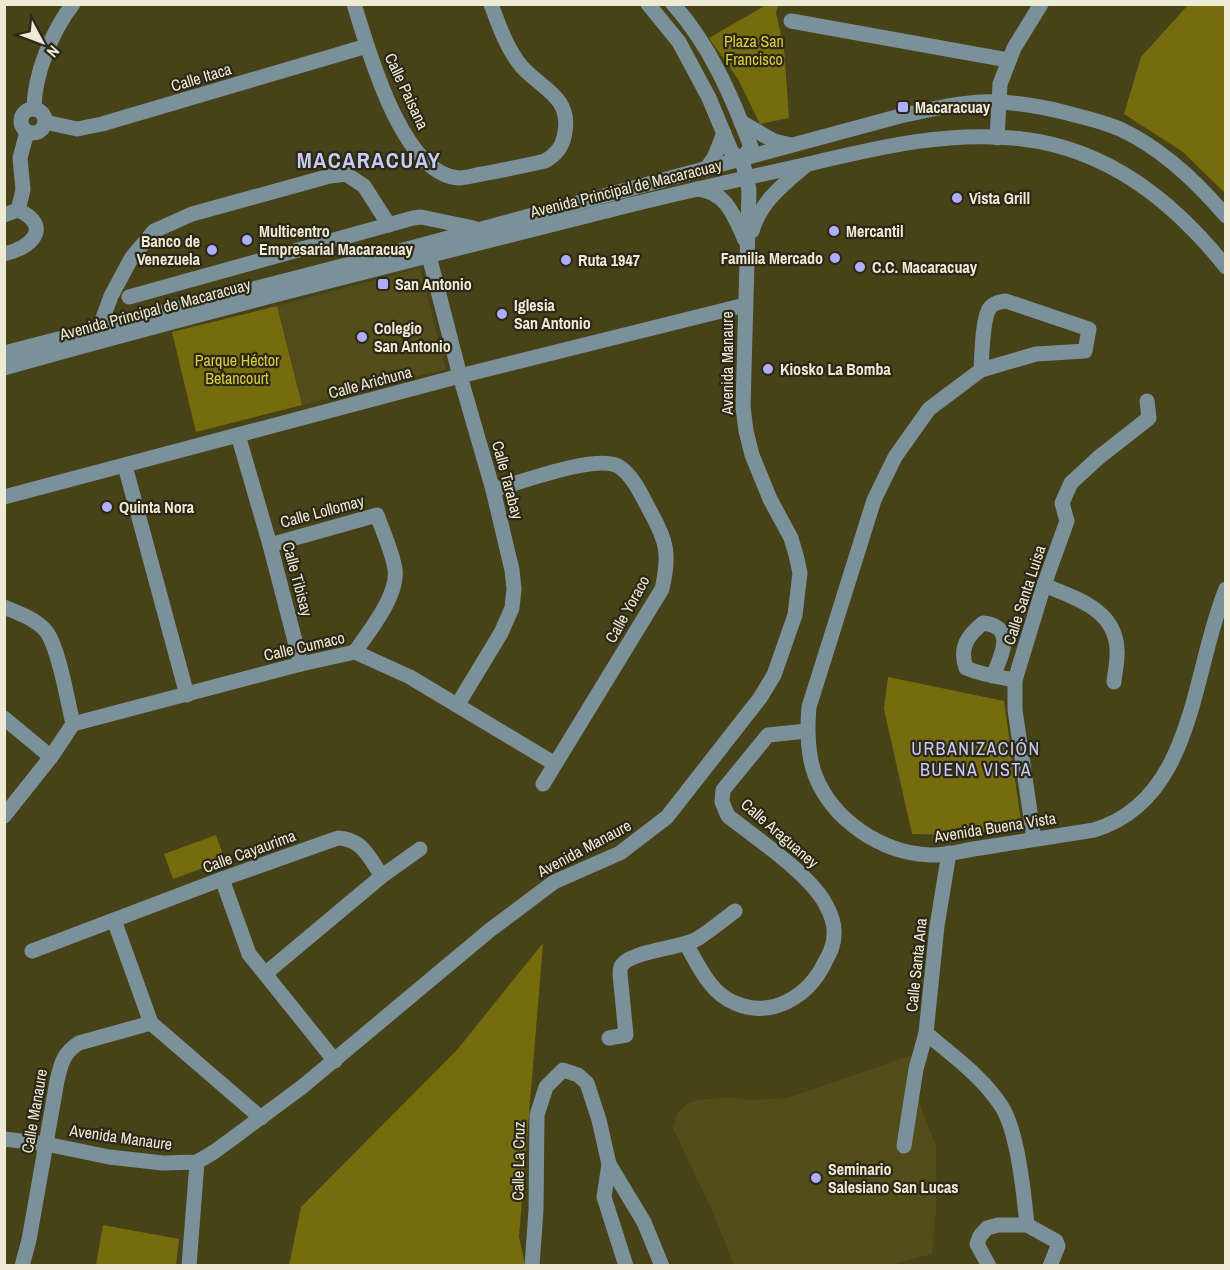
<svg xmlns="http://www.w3.org/2000/svg" width="1230" height="1270" font-family="'Archivo Narrow',sans-serif">
<style>
.built{fill:#534d19}
.green{fill:#766c0e}
.lines{fill:none;stroke-linecap:round;stroke-linejoin:round}
.minor{stroke:#7b9199;stroke-width:15}
.poi-dot{fill:#adaffb;stroke:#2b2817;stroke-width:2}
.labels{text-anchor:middle;dominant-baseline:central;stroke-width:4.5;stroke-linejoin:round;paint-order:stroke}
.park-label{font-size:16px;fill:#dece42;stroke:#2b2817}
.street-label{font-size:16px;fill:#edebd4;stroke:#2b2817}
.poi-label{font-size:16px;font-weight:bold;fill:#edebd4;stroke:#2b2817;text-anchor:start}
.neighbourhood-label{font-size:18px;letter-spacing:1.5px;fill:#c9cbf6;stroke:#2b2817}
.district-label{font-size:22px;font-weight:bold;letter-spacing:1.5px;fill:#c9cbf6;stroke:#2b2817}
</style>
<rect width="100%" height="100%" fill="#474218"/>
<g class="built">
<path d="M 420,268 L 446,369 L 302,405 L 277,306 Z"/>
<path d="M 912,1055 L 911,1066 L 921,1108 L 936,1146 L 936,1210 L 932,1254 L 897,1263 L 893,1265 L 734,1265 L 715,1217 L 673,1128 L 677,1114 L 687,1103 L 700,1100 L 726,1097 L 751,1100 L 788,1098 Z"/>
</g>
<g class="green">
<path d="M 766,5 L 778,5 L 776,13 L 784,48 L 789,118 L 760,124 L 738,79 L 709,38 Z"/>
<path d="M 1188,5 L 1225,5 L 1225,193 L 1183,152 L 1124,114 L 1141,57 Z"/>
<path d="M 277,306 L 302,405 L 196,432 L 172,332 Z"/>
<path d="M 888,677 L 1004,701 L 1022,829 L 954,835 L 912,834 L 884,709 Z"/>
<path d="M 216,835 L 225,860 L 173,879 L 164,854 Z"/>
<path d="M 543,943 L 519,1237 L 525,1265 L 289,1266 L 301,1207 L 457,1050 Z"/>
<path d="M 103,1225 L 179,1239 L 176,1265 L 96,1265 Z"/>
</g>
<g class="lines">
<g class="minor">
<path d="M 354,4 C 368,49 402,175 459,178 C 466,178 475,175 482,174 C 503,170 524,166 545,161 C 557,154 563,146 565,132 C 571,97 542,89 522,67 C 507,49 499,26 491,4"/>
<path d="M 648,4 L 679,42 L 709,98 L 732,153 L 742,159"/>
<path d="M 673,4 C 710,45 732,97 751,147 L 742,159"/>
<path d="M 791,21 L 1008,60"/>
<path d="M 34,109 C 34,75 52,31 73,4"/>
<circle cx="33" cy="121" r="12"/>
<path d="M 45,122 L 77,129 L 102,124 L 367,46"/>
<path d="M 741,122 L 774,141 L 791,145"/>
<path d="M 997,138 L 1000,84 L 1014,48 L 1041,4"/>
<path d="M 706,169 L 714,158 L 724,133"/>
<path d="M 697,189 C 727,192 734,216 745,240"/>
<path d="M 18,210 L 23,190 L 20,158 L 27,132"/>
<path d="M 4,215 L 18,210 C 53,226 32,248 4,254"/>
<path d="M 752,231 C 761,201 783,185 806,165"/>
<path d="M 429,256 L 460,376 L 493,490 L 512,570 L 514,589 L 512,608 L 501,633 L 458,704"/>
<path d="M 129,297 L 413,218 L 421,217 L 474,228"/>
<path d="M 99,329 L 111,296 L 132,257 L 154,231 L 192,214 L 330,176 L 346,174 L 364,186 L 389,225"/>
<path d="M 4,353 L 385,255 L 904,115 C 929,110 955,103 981,102 C 1009,101 1035,105 1063,112 C 1082,117 1102,121 1120,129 C 1161,148 1197,182 1226,216"/>
<path d="M 4,368 C 207,311 411,260 614,209 C 678,193 741,179 804,165 C 876,148 948,130 1022,139 C 1108,149 1173,201 1226,267"/>
<path d="M 981,370 C 982,355 982,322 989,309 C 993,303 999,302 1006,301 L 1089,329 L 1085,351 L 1036,354 L 981,370 L 929,409 L 895,457 L 874,500 L 809,707 C 807,730 807,753 815,775 C 833,821 882,853 930,855 C 946,856 964,850 980,848 C 1018,842 1056,836 1094,830 C 1195,800 1192,670 1226,589"/>
<path d="M 238,435 L 270,545 L 301,664"/>
<path d="M 125,466 L 187,695"/>
<path d="M 493,490 C 519,483 595,454 618,466 C 633,475 642,496 650,511 C 667,541 670,555 662,589 L 543,784"/>
<path d="M 4,497 L 460,376 L 745,305"/>
<path d="M 270,545 L 377,515 C 383,532 392,551 395,569 C 399,595 369,631 355,652"/>
<path d="M 1044,585 C 1075,598 1115,609 1117,649 C 1118,660 1115,671 1114,682"/>
<path d="M 4,607 C 19,613 35,619 45,630 C 58,643 68,703 73,724"/>
<path d="M 993,676 C 1001,656 1017,627 983,623 C 967,636 959,648 966,668 C 982,675 999,677 1015,680"/>
<path d="M 4,718 L 51,757"/>
<path d="M 73,724 L 301,664 L 355,652 L 410,677 L 555,764"/>
<path d="M 4,816 L 51,757 L 73,724"/>
<path d="M 1034,839 L 1015,710 L 1015,680 L 1044,585 L 1067,521 L 1062,503 L 1071,483 L 1098,458 L 1149,418 L 1147,401"/>
<path d="M 949,853 L 937,926 L 926,1033 C 953,1056 983,1077 1002,1107 C 1018,1133 1024,1195 1027,1225"/>
<path d="M 222,879 L 249,954 L 335,1061"/>
<path d="M 114,920 L 151,1023 L 261,1118"/>
<path d="M 686,944 C 699,966 710,993 735,1003 C 772,1019 809,996 825,962 C 829,955 834,945 834,936 C 835,926 831,914 826,905 C 811,875 756,838 728,816 L 722,802 L 723,790 L 768,735 L 807,731"/>
<path d="M 32,951 L 222,879 L 338,838 C 363,839 369,858 382,876"/>
<path d="M 266,973 L 382,876 L 420,849"/>
<path d="M 609,1038 L 626,1035 L 620,974 C 620,971 620,967 622,965 C 631,951 682,948 697,939 C 710,931 723,920 735,911"/>
<path d="M 4,1139 L 46,1144 L 109,1157 L 163,1163 L 197,1162 L 214,1152 L 302,1087 L 490,930 L 554,882 L 620,853 L 667,817 L 760,698 L 774,675 L 795,615 L 800,573 L 796,555 L 791,538 L 770,499 L 752,455 L 746,431 L 743,407 L 749,190 L 742,159"/>
<path d="M 904,1146 L 916,1069 L 926,1033"/>
<path d="M 609,1164 L 604,1197 L 626,1266"/>
<path d="M 22,1266 L 29,1240 L 57,1081 C 61,1064 63,1053 79,1043 L 151,1023"/>
<path d="M 189,1266 L 197,1162"/>
<path d="M 532,1266 L 536,1210 L 537,1115 L 546,1087 L 563,1070 L 578,1075 L 587,1083 L 599,1120 L 609,1164 L 644,1222 L 662,1266"/>
<path d="M 989,1266 L 977,1244 L 980,1236 L 987,1228 L 998,1225 L 1027,1225 L 1056,1241 L 1058,1246 L 1050,1266"/>
</g>
</g>
<g class="poi-dot">
<rect x="897" y="101" width="12" height="12" rx="3"/>
<circle cx="957" cy="198" r="6"/>
<circle cx="834" cy="231" r="6"/>
<circle cx="247" cy="240" r="6"/>
<circle cx="212" cy="250" r="6"/>
<circle cx="835" cy="258" r="6"/>
<circle cx="566" cy="260" r="6"/>
<circle cx="860" cy="267" r="6"/>
<rect x="377" y="278" width="12" height="12" rx="3"/>
<circle cx="502" cy="314" r="6"/>
<circle cx="362" cy="337" r="6"/>
<circle cx="768" cy="369" r="6"/>
<circle cx="107" cy="507" r="6"/>
<circle cx="816" cy="1178" r="6"/>
</g>
<g class="labels">
<g class="park-label">
<text x="754" y="41">Plaza San<tspan x="754" dy="18">Francisco</tspan></text>
<text x="237" y="360">Parque Héctor<tspan x="237" dy="18">Betancourt</tspan></text>
</g>
<g class="street-label">
<text transform="translate(201 77) rotate(-17)">Calle Itaca</text>
<text transform="translate(407 91) rotate(65)">Calle Paisana</text>
<text transform="translate(626 188) rotate(-14)">Avenida Principal de Macaracuay</text>
<text transform="translate(155 309) rotate(-15)">Avenida Principal de Macaracuay</text>
<text transform="translate(727 363) rotate(-90)">Avenida Manaure</text>
<text transform="translate(370 382) rotate(-15)">Calle Arichuna</text>
<text transform="translate(508 480) rotate(75)">Calle Tarabay</text>
<text transform="translate(322 511) rotate(-15)">Calle Lollomay</text>
<text transform="translate(298 579) rotate(75)">Calle Tibisay</text>
<text transform="translate(1024 595) rotate(-72)">Calle Santa Luisa</text>
<text transform="translate(627 609) rotate(-61)">Calle Yoraco</text>
<text transform="translate(304 646) rotate(-13)">Calle Cumaco</text>
<text transform="translate(995 827) rotate(-9)">Avenida Buena Vista</text>
<text transform="translate(780 833) rotate(41)">Calle Araguaney</text>
<text transform="translate(584 848) rotate(-28)">Avenida Manaure</text>
<text transform="translate(249 851) rotate(-20)">Calle Cayaurima</text>
<text transform="translate(916 965) rotate(-84)">Calle Santa Ana</text>
<text transform="translate(34 1111) rotate(-80)">Calle Manaure</text>
<text transform="translate(121 1137) rotate(8)">Avenida Manaure</text>
<text transform="translate(518 1161) rotate(-89)">Calle La Cruz</text>
</g>
<g class="poi-label">
<text x="915" y="107">Macaracuay</text>
<text x="969" y="198">Vista Grill</text>
<text x="259" y="231">Multicentro<tspan x="259" dy="18">Empresarial Macaracuay</tspan></text>
<text x="846" y="231">Mercantil</text>
<text x="200" y="241" text-anchor="end">Banco de<tspan x="200" dy="18">Venezuela</tspan></text>
<text x="823" y="258" text-anchor="end">Familia Mercado</text>
<text x="578" y="260">Ruta 1947</text>
<text x="872" y="267">C.C. Macaracuay</text>
<text x="395" y="284">San Antonio</text>
<text x="514" y="305">Iglesia<tspan x="514" dy="18">San Antonio</tspan></text>
<text x="374" y="328">Colegio<tspan x="374" dy="18">San Antonio</tspan></text>
<text x="780" y="369">Kiosko La Bomba</text>
<text x="119" y="507">Quinta Nora</text>
<text x="828" y="1169">Seminario<tspan x="828" dy="18">Salesiano San Lucas</tspan></text>
</g>
<g class="neighbourhood-label">
<text x="976" y="748">URBANIZACIÓN<tspan x="976" dy="21">BUENA VISTA</tspan></text>
</g>
<g class="district-label">
<text x="369" y="160">MACARACUAY</text>
</g>
</g>
<rect width="1230" height="1270" fill="none" stroke="#edebd4" stroke-width="12"/>
<g transform="translate(42 42) rotate(131)" stroke="#2b2817" stroke-width="4.5" paint-order="stroke">
<path d="M0-4.5L10 22L0 15L-10 22Z" fill="#edebd4"/>
<text y="-9" font-size="16" font-weight="bold" text-anchor="middle" fill="#edebd4">N</text>
</g>
</svg>
